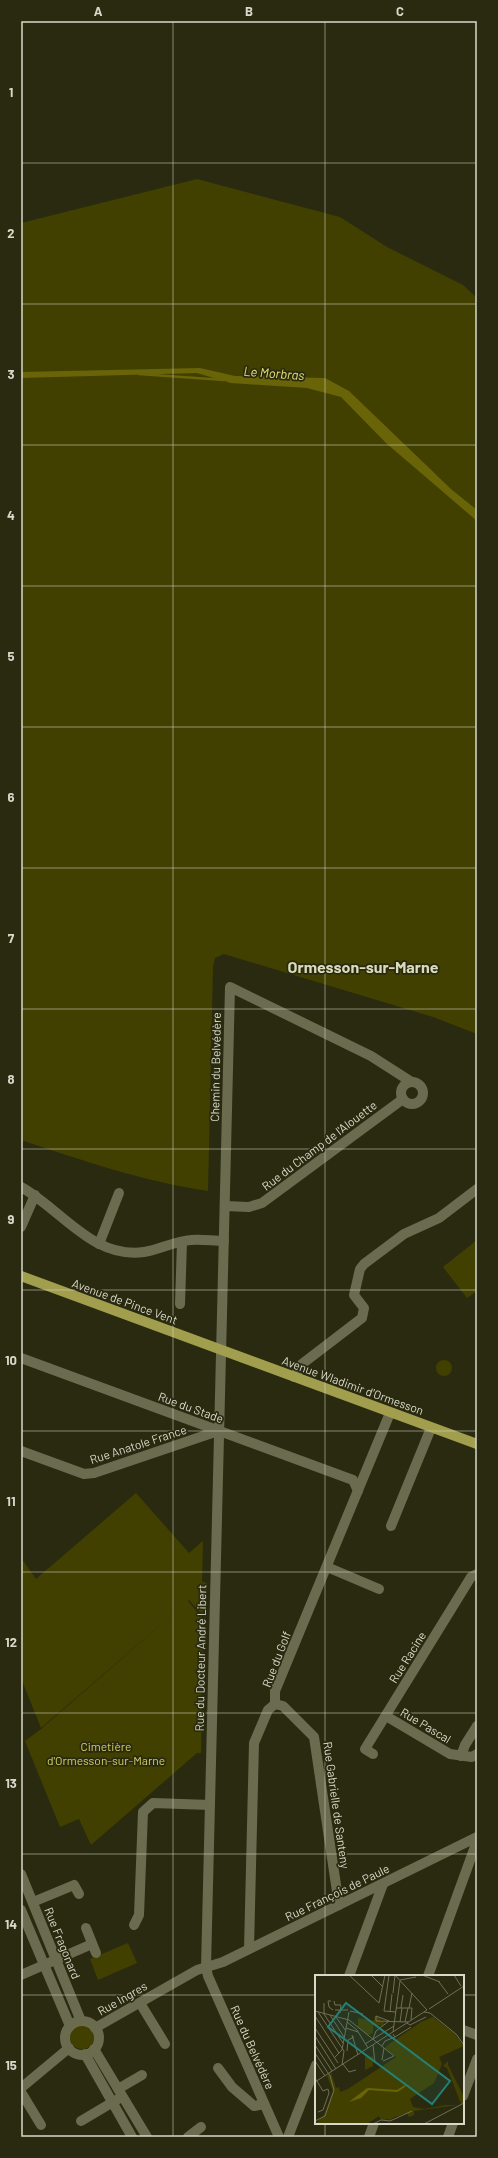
<svg xmlns="http://www.w3.org/2000/svg" width="498" height="2158" font-family="Barlow,sans-serif">
<style>
.green{fill:#424000}
.water{fill:#686407}
.lines{fill:none;stroke-linecap:round;stroke-linejoin:round}
.stream{stroke:#686407;stroke-width:2.5}
.minor{stroke:#6b6b4f;stroke-width:10}
.major{stroke:#a19f4e;stroke-width:10}
.grid{fill:none;stroke:#d8d9c9;stroke-width:1;stroke-opacity:0.55}
.labels{text-anchor:middle;dominant-baseline:central;stroke-width:3.5;stroke-linejoin:round;paint-order:stroke}
.street-label{font-size:12px;fill:#d8d9c9;stroke:#2a2a10}
.park-label{font-size:12px;fill:#d4d162;stroke:#2a2a10}
.water-label{font-size:13px;font-style:italic;fill:#e4e172;stroke:#2a2a10}
.district-label{font-size:16px;font-weight:bold;fill:#dadbbb;stroke:#2a2a10}
.inset-river{fill:none;stroke:#686407;stroke-width:2}
.inset-road{fill:none;stroke:#70705a;stroke-width:1}
.view{fill:#238077;fill-opacity:0.15;stroke:#238077;stroke-width:2}
.inset-edge{fill:none;stroke:#d8d9c9;stroke-width:2}
.neatline{fill:none;stroke:#d8d9c9;stroke-width:1.5}
.grid-label{font-size:13px;text-anchor:middle;font-weight:bold;fill:#d8d9c9}
</style>
<rect width="100%" height="100%" fill="#2a2a10"/>
<g class="green">
<path d="M 197,179 L 340,217 L 387,247 L 463,285 L 477,298 L 477,1034 L 433,1017 L 224,954 L 215,958 L 213,967 L 208,1191 C 142,1181 84,1161 21,1140 L 21,223 Z"/>
<path d="M 477,1240 L 477,1291 L 467,1298 L 443,1267 Z"/>
<circle cx="444" cy="1368" r="8"/>
<path d="M 136,1493 L 189,1553 L 203,1541 L 202,1582 L 207,1583 L 207,1615 L 205,1618 L 189,1600 L 188,1601 L 203,1619 L 201,1753 L 197,1753 L 91,1845 L 79,1819 L 60,1827 L 25,1741 L 41,1729 L 187,1602 L 41,1728 L 21,1678 L 21,1558 L 36,1579 Z"/>
<path d="M 128,1943 L 137,1963 L 98,1980 L 90,1959 Z"/>
<circle cx="82" cy="2037" r="12"/>
</g>
<path class="water" d="M 200,368 L 235,376 L 325,378 L 349,391 L 451,489 L 477,510 L 477,521 L 386,443 L 341,397 L 307,388 L 231,383 L 197,373 L 21,378 L 21,372 Z"/>
<g class="lines">
<path class="stream" d="M 139,374 L 224,380"/>
<g class="minor">
<circle cx="412" cy="1093" r="11"/>
<path d="M 21,1187 C 61,1209 92,1259 144,1252 C 159,1250 175,1241 191,1240 C 202,1239 213,1241 224,1241"/>
<path d="M 225,1206 L 249,1207 L 262,1203 L 403,1099"/>
<path d="M 21,1227 L 35,1195"/>
<path d="M 99,1244 L 119,1193"/>
<path d="M 180,1304 L 182,1242"/>
<path d="M 21,1358 L 353,1480 L 358,1491"/>
<path d="M 294,1377 L 302,1364 L 362,1318 L 364,1308 L 354,1295 L 360,1269 L 364,1264 L 404,1234 L 439,1218 L 477,1189"/>
<path d="M 21,1451 L 84,1474 L 94,1473 L 218,1431"/>
<path d="M 391,1526 L 431,1428"/>
<path d="M 327,1567 L 379,1589"/>
<path d="M 275,1704 L 283,1706 L 314,1737 L 339,1905"/>
<path d="M 386,1716 L 450,1754 L 472,1757 L 477,1754"/>
<path d="M 373,1754 L 365,1749 L 471,1577 L 477,1574"/>
<path d="M 461,1756 L 465,1745 L 477,1726"/>
<path d="M 21,1874 L 81,2021"/>
<path d="M 33,1902 L 74,1885 L 79,1894"/>
<path d="M 21,1910 L 70,2026"/>
<path d="M 134,1925 L 139,1915 L 143,1812 L 153,1803 L 210,1805"/>
<path d="M 86,1928 L 96,1953"/>
<path d="M 249,1949 L 254,1743 L 268,1710 L 275,1704 L 275,1691 L 390,1413"/>
<path d="M 21,1975 L 92,1944"/>
<path d="M 349,1976 L 383,1884"/>
<path d="M 428,1976 L 477,1841"/>
<path d="M 140,2003 L 165,2044"/>
<circle cx="82" cy="2038" r="17"/>
<path d="M 95,2028 L 197,1970 L 223,1962 L 477,1837"/>
<path d="M 463,2030 L 477,2035"/>
<path d="M 94,2049 L 147,2137"/>
<path d="M 85,2054 L 132,2137"/>
<path d="M 218,2068 L 232,2087 L 254,2106 L 264,2104"/>
<path d="M 21,2088 L 69,2048"/>
<path d="M 118,2089 L 142,2075"/>
<path d="M 21,2092 L 41,2125"/>
<path d="M 463,2096 L 477,2059"/>
<path d="M 81,2121 L 118,2099"/>
<path d="M 188,2137 L 201,2127"/>
<path d="M 279,2137 L 208,1976 L 206,1967 L 230,987 L 371,1056 L 410,1081"/>
<path d="M 288,2137 L 316,2065"/>
<path d="M 369,2137 L 374,2123"/>
<path d="M 448,2137 L 453,2123"/>
</g>
<path class="major" d="M 21,1276 L 477,1444"/>
</g>
<path class="grid" d="M 173,21 L 173,2137M 325,21 L 325,1976M 21,163 L 477,163M 21,304 L 477,304M 21,445 L 477,445M 21,586 L 477,586M 21,727 L 477,727M 21,868 L 477,868M 21,1009 L 477,1009M 21,1149 L 477,1149M 21,1290 L 477,1290M 21,1431 L 477,1431M 21,1572 L 477,1572M 21,1713 L 477,1713M 21,1854 L 477,1854M 21,1995 L 316,1995M 463,1995 L 477,1995M 325,2123 L 325,2137"/>
<g class="labels">
<g class="street-label">
<text transform="translate(215 1067) rotate(-89)">Chemin du Belvédère</text>
<text transform="translate(319 1145) rotate(-37)">Rue du Champ de l'Alouette</text>
<text transform="translate(125 1301) rotate(20)">Avenue de Pince Vent</text>
<text transform="translate(353 1385) rotate(20)">Avenue Wladimir d'Ormesson</text>
<text transform="translate(191 1407) rotate(20)">Rue du Stade</text>
<text transform="translate(138 1444) rotate(-18)">Rue Anatole France</text>
<text transform="translate(407 1657) rotate(-58)">Rue Racine</text>
<text transform="translate(200 1658) rotate(-89)">Rue du Docteur André Libert</text>
<text transform="translate(276 1659) rotate(-69)">Rue du Golf</text>
<text transform="translate(426 1725) rotate(31)">Rue Pascal</text>
<text transform="translate(337 1805) rotate(82)">Rue Gabrielle de Santeny</text>
<text transform="translate(337 1892) rotate(-26)">Rue François de Paule</text>
<text transform="translate(63 1943) rotate(68)">Rue Fragonard</text>
<text transform="translate(122 1998) rotate(-30)">Rue Ingres</text>
<text transform="translate(253 2047) rotate(66)">Rue du Belvédère</text>
</g>
<g class="park-label">
<text x="106" y="1746">Cimetière<tspan x="106" dy="14">d'Ormesson-sur-Marne</tspan></text>
</g>
<g class="water-label">
<text transform="translate(274 373) rotate(4)">Le Morbras</text>
</g>
<g class="district-label">
<text x="363" y="966">Ormesson-sur-Marne</text>
</g>
</g>
<g transform="translate(315 1975)">
<rect width="149" height="149" fill="#2a2a10"/>
<path d="M 60,41 L 66,43 L 65,46 L 69,47 L 68,51 L 58,50 L 58,58 L 53,60 L 43,52 L 43,43 L 59,46 ZM 118,42 L 139,58 L 149,71 L 124,82 L 127,89 L 119,108 L 95,124 L 98,132 L 109,134 L 131,130 L 143,130 L 99,136 L 99,140 L 94,142 L 92,138 L 77,143 L 75,146 L 74,144 L 66,145 L 64,141 L 52,149 L 0,149 L 9,140 L 18,116 L 12,101 L 16,97 L 21,113 L 24,112 L 25,117 L 33,114 L 81,82 L 70,73 L 74,69 L 106,47 ZM 50,81 L 54,83 L 58,81 L 58,91 L 50,95 ZM 133,86 L 133,90 L 149,122 L 149,128 L 146,129 L 132,93 L 128,91 Z" fill="#424000"/>
<path d="M 52,113 L 54,115 L 46,123 L 34,127 Z" fill="#686407"/>
<path class="inset-river" d="M 53,114 L 82,116 L 90,111"/>
<path class="inset-road" d="M 34,0 L 64,28 L 70,0M 56,0 L 68,12M 74,0 L 69,36 L 81,37M 80,0 L 112,35M 107,0 L 125,7M 139,0 L 146,11M 85,5 L 101,2M 124,7 L 133,19M 78,18 L 80,0M 16,26 L 13,26 L 14,32 L 18,35M 19,26 L 20,30 L 26,30 L 25,38M 9,28 L 9,39 L 28,68M 81,33 L 97,33 L 96,45M 86,33 L 88,20M 94,33 L 97,18M 114,34 L 149,11M 20,35 L 33,35M 0,36 L 34,45 L 79,81 L 68,86M 35,36 L 48,39M 3,37 L 29,76M 75,37 L 77,19M 109,37 L 115,38 L 141,59 L 149,70M 15,40 L 29,62M 0,41 L 24,78M 21,42 L 31,56M 74,46 L 61,41 L 61,46 L 93,47M 32,47 L 42,55 L 53,73M 85,47 L 87,33M 90,47 L 93,33M 92,48 L 95,50 L 111,42M 0,53 L 23,88M 31,53 L 43,57M 78,57 L 85,6M 37,60 L 43,80M 0,61 L 21,94M 80,62 L 96,52M 58,64 L 61,56 L 74,46M 50,69 L 79,51M 0,70 L 17,96M 58,70 L 60,88M 67,71 L 70,66 L 80,62 L 78,59M 32,76 L 33,65 L 39,62M 0,78 L 15,101 L 19,115 L 10,141 L 0,146M 20,82 L 27,75 L 34,37M 67,85 L 69,73M 0,86 L 10,101M 28,89 L 34,97 L 41,95M 27,90 L 29,76M 0,103 L 8,116 L 13,114 L 14,118 L 8,135 L 3,137M 0,107 L 112,35M 58,149 L 66,145 L 75,146 L 97,136M 109,149 L 149,128"/>
<path class="view" d="M 31,28 L 135,106 L 117,129 L 13,52 Z"/>
<rect width="149" height="149" class="inset-edge"/>
</g>
<rect width="498" height="2158" fill="none" stroke="#2a2a10" stroke-width="44"/>
<rect x="22" y="22" width="454" height="2114" class="neatline"/>
<g class="grid-label">
<text x="98" y="16">A</text>
<text x="249" y="16">B</text>
<text x="400" y="16">C</text>
<text x="11" y="97">1</text>
<text x="11" y="238">2</text>
<text x="11" y="379">3</text>
<text x="11" y="520">4</text>
<text x="11" y="661">5</text>
<text x="11" y="802">6</text>
<text x="11" y="943">7</text>
<text x="11" y="1084">8</text>
<text x="11" y="1224">9</text>
<text x="11" y="1365">10</text>
<text x="11" y="1506">11</text>
<text x="11" y="1647">12</text>
<text x="11" y="1788">13</text>
<text x="11" y="1929">14</text>
<text x="11" y="2070">15</text>
</g>
</svg>
